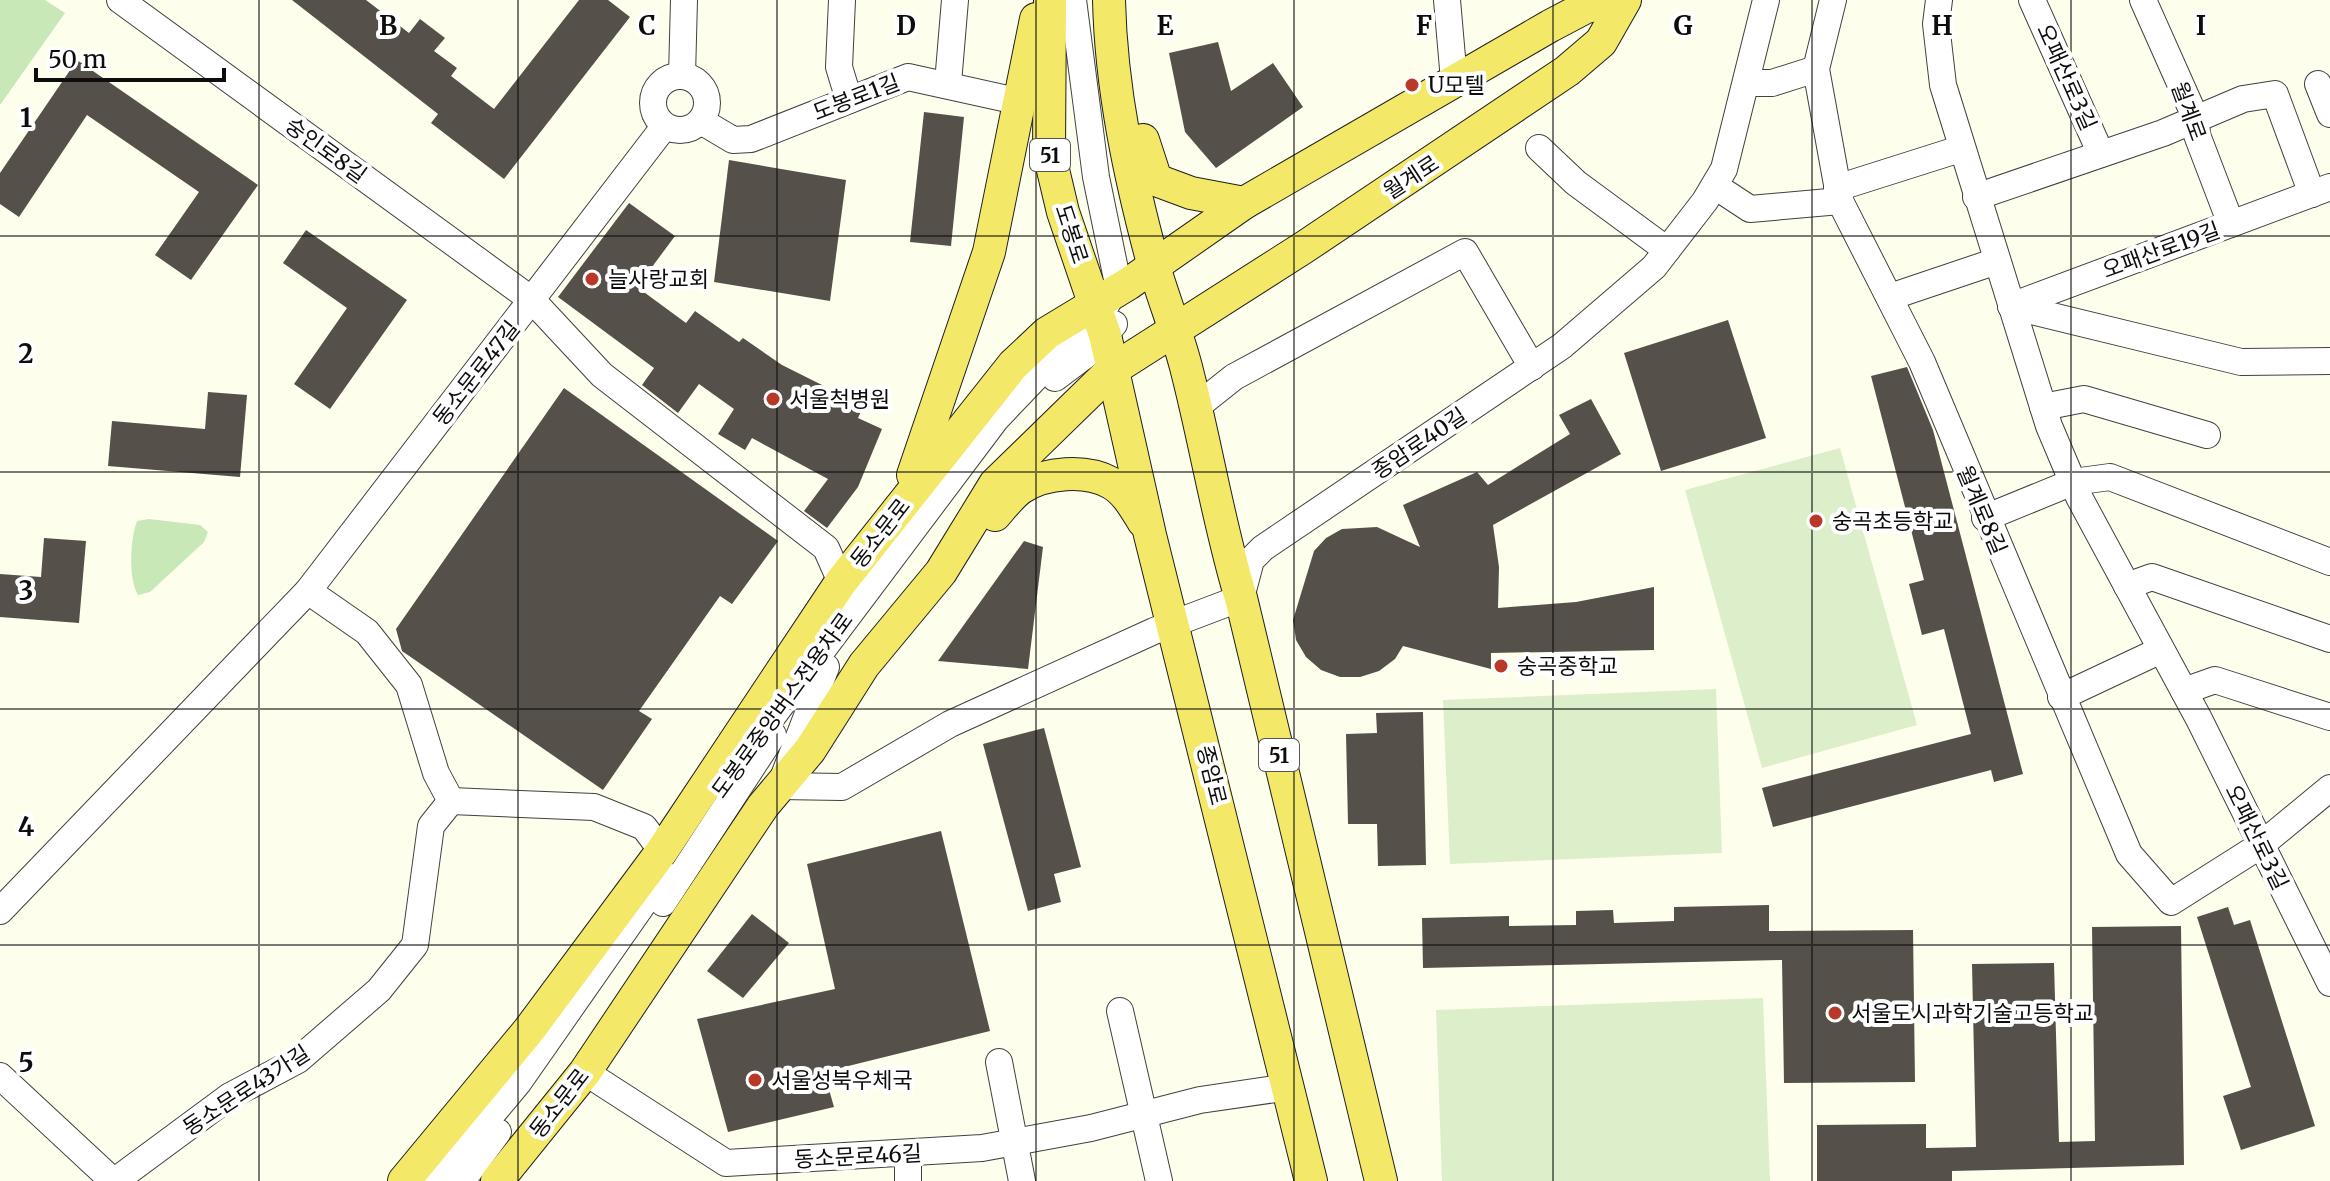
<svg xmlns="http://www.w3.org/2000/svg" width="2330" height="1181" font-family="Merriweather,'Noto Sans KR',serif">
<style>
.green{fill:#c9e8b8}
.pitch{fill:#dcefca}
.building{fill:#55504a}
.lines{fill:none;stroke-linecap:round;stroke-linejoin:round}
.minor-casing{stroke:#404040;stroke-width:28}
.major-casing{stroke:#1e1e1e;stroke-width:34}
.minor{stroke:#fff;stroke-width:26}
.major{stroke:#f4e868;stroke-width:32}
.grid{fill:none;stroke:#0d0d0d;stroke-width:2;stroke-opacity:0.55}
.poi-dot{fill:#b93929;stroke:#fff;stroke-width:3}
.labels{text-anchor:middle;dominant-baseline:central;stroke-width:8;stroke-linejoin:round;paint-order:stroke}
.shield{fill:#fff;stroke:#565656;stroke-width:2}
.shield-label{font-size:20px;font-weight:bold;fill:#0d0d0d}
.street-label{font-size:22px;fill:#0d0d0d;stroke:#fff}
.poi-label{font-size:22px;fill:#0d0d0d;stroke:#fff;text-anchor:start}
.grid-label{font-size:26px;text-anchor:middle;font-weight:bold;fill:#0d0d0d;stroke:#fff;stroke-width:8;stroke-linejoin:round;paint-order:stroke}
</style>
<rect width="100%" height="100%" fill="#fefeed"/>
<g class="green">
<path d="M 0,0 L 45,0 L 65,13 L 0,105 Z"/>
<path d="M 149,519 L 200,525 L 208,532 L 204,542 L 150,592 L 138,595 C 128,578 130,540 137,521 Z"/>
</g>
<g class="pitch">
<path d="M 1840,448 L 1917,725 L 1762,768 L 1685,490 Z"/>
<path d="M 1716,689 L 1722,853 L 1450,864 L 1443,700 Z"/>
<path d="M 1763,998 L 1770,1181 L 1442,1181 L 1436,1010 Z"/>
</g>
<g class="building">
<path d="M 292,0 L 366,0 L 409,33 L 420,19 L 445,38 L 434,51 L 457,68 L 451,76 L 494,109 L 579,0 L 608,0 L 630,17 L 504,179 L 431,123 L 438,114 Z"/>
<path d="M 1218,42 L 1231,91 L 1273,63 L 1303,107 L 1216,168 L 1185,132 L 1169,53 Z"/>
<path d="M 77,60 L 258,185 L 191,280 L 155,255 L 199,192 L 87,115 L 19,217 L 0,204 L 0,173 Z"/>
<path d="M 924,112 L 964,117 L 951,246 L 910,242 Z"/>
<path d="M 729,160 L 846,180 L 830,301 L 714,282 Z"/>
<path d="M 629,203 L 675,236 L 649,271 L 636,269 L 645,276 L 637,287 L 686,323 L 695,311 L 739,342 L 743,338 L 782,365 L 838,393 L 841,387 L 867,398 L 858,418 L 882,429 L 858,487 L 827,528 L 804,511 L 828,479 L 752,438 L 745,450 L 718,434 L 734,409 L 699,384 L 678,413 L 642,385 L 654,368 L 558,297 Z"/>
<path d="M 306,230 L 407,300 L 330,409 L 294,384 L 347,308 L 283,263 Z"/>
<path d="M 1728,320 L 1766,438 L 1661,471 L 1624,353 Z"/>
<path d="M 1907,367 L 1933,430 L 2023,774 L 1994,782 L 1991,770 L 1773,827 L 1762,788 L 1971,734 L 1944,629 L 1922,635 L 1909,584 L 1924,580 L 1871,376 Z"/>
<path d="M 564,388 L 778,541 L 732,604 L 720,596 L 639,711 L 652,719 L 603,790 L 402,651 L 396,629 Z"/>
<path d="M 208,392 L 247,395 L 240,477 L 108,466 L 112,421 L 205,429 Z"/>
<path d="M 1591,399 L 1621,454 L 1493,525 L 1499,567 L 1498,608 L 1576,602 L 1654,587 L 1654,650 L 1491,653 L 1491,669 L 1403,646 L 1395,659 L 1379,671 L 1360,677 L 1340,677 L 1321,670 L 1306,657 L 1296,640 L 1293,620 L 1314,551 L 1326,538 L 1342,529 L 1377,527 L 1420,547 L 1403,505 L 1477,472 L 1488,485 L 1570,434 L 1559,415 Z"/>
<path d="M 44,538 L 86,541 L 79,623 L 0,617 L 0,574 L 41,577 Z"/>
<path d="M 1024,541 L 1043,547 L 1028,669 L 938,661 Z"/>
<path d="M 1423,712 L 1426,865 L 1378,866 L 1377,824 L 1348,824 L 1346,734 L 1377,733 L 1376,713 Z"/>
<path d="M 1044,728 L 1081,867 L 1054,874 L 1061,902 L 1028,911 L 983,744 Z"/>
<path d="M 941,831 L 990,1031 L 824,1072 L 834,1107 L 728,1132 L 697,1019 L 835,989 L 807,864 Z"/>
<path d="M 1769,905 L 1769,931 L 1913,930 L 1915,1082 L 1784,1083 L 1782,960 L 1423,968 L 1422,918 L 1509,916 L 1509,926 L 1576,925 L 1576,911 L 1613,910 L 1614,923 L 1674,921 L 1674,907 Z"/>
<path d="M 2228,907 L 2234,925 L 2250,920 L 2315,1126 L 2241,1150 L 2223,1096 L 2251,1087 L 2197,917 Z"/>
<path d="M 752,914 L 789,943 L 743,998 L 707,971 Z"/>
<path d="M 2181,926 L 2184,1165 L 1952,1171 L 1952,1181 L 1817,1181 L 1817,1125 L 1926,1124 L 1926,1148 L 1976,1147 L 1972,964 L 2054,963 L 2059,1142 L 2095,1141 L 2092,927 Z"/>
</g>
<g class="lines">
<g class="minor-casing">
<g id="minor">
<path d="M 120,0 L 532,300 L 602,375 L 826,548 L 841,582"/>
<path d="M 842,0 L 839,67 L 849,100"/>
<path d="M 1447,0 L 1454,80"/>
<path d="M 1833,0 L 1816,69 L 1840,201 L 1922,362 L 2129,854 L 2171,902 L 2261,845 L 2330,788"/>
<path d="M 1939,0 L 1936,24 L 1943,85 L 2049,426 L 2079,497 L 2199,719 L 2330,983"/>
<path d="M 2032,0 L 2101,154"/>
<path d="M 2143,0 L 2196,119 L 2197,135 L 2231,224"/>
<path d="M 682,76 L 684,0"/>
<circle cx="680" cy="103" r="27"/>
<path d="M 948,83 L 955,0"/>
<path d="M 1746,83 L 1772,83 L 1816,69"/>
<path d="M 2318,84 L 2330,114"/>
<path d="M 701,121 L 733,140 L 751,139 L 908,77 L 1017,101"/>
<path d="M 1539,148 L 1576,183 L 1667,250"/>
<path d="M 1715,186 L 1750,209 L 1840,201"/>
<path d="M 1837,188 L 1960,149"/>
<path d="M 1976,197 L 2163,133 L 2243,99 L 2275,94 L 2312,194"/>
<path d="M 1890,297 L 1997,261"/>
<path d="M 2011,306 L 2330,187"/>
<path d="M 2011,306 L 2241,362 L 2330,361"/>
<path d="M 1055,378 L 1091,351 L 1114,324"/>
<path d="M 2043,407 L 2084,399 L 2207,435"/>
<path d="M 1195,408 L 1234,377 L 1465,252 L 1532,367"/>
<path d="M 1985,518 L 2073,482 L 2110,477 L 2330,562"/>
<path d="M 2127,586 L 2152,577 L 2330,639"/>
<path d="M 308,591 L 367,632 L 409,685 L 436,773 L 451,801"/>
<path d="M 826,667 L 780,786 L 842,787 L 950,724 L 1154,631 L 1241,598 L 1251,560 L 1263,548 L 1562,346 L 1654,267 L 1705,201 L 1724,169 L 1766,0"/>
<path d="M 2184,691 L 2215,680 L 2330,717"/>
<path d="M 2061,697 L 2161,650"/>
<path d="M 751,745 L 996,419 L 1056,356 L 1099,318 L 1118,284 L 1096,177 L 1073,0"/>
<path d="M 451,801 L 594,807 L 644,827 L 662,851"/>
<path d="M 663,903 L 773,735"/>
<path d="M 0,911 L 308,591 L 664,127"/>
<path d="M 1120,1011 L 1159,1181"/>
<path d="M 999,1062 L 1022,1181"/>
<path d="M 585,1072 L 726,1163 L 982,1148 L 1091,1128 L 1200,1100 L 1289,1087"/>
<path d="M 0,1076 L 113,1181"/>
<path d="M 908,1154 L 908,1181"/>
<path d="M 115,1181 L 230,1096 L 298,1060 L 379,990 L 415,945 L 431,826 L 451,801"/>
<path d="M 436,1181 L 518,1083 L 664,874"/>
<path d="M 462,1181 L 498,1132"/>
</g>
</g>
<g class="major-casing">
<g id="major">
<path d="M 1050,0 L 1049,153 L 1063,212 L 1105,335 L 1150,535 L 1311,1181"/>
<path d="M 1109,0 C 1111,89 1130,178 1153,263 C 1163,298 1177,332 1186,367 C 1206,444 1218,522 1241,598 L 1381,1181"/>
<path d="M 1143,140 L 1156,180 L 1191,193 L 1244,203"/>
<path d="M 913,475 L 989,252 L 1036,19"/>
<path d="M 995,515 C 1003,506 1012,494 1021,488 C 1045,472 1086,469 1111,483 C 1126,491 1135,508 1143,521"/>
<path d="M 404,1181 L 529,1030 L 662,851 L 841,582 L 1013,365 L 1047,333 L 1128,284 L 1244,203 L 1550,26 L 1586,7 L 1621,0"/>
<path d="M 497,1181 L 585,1072 L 763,806 L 810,750 L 864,665 L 941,572 L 995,484 L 1112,370 L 1303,248 L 1567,71 L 1601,42 L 1625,0"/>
</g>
</g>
<use href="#minor" class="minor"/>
<use href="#major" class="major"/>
</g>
<path class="grid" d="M 259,0 L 259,1181M 518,0 L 518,1181M 777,0 L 777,1181M 1036,0 L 1036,1181M 1294,0 L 1294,1181M 1553,0 L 1553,1181M 1812,0 L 1812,1181M 2071,0 L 2071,1181M 0,236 L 2330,236M 0,472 L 2330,472M 0,709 L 2330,709M 0,945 L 2330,945"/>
<g class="poi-dot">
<circle cx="1412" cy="85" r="8"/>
<circle cx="592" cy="279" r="8"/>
<circle cx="773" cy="399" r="8"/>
<circle cx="1816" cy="521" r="8"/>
<circle cx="1501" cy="666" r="8"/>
<circle cx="1835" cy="1013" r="8"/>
<circle cx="755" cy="1080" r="8"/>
</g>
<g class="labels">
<g class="shield">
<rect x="1030" y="139" width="40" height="32" rx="6"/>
<rect x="1259" y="739" width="40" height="32" rx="6"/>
</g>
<g class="shield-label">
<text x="1050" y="155">51</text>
<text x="1279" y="755">51</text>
</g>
<g class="street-label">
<text transform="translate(2067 77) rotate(66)">오패산로3길</text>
<text transform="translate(856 97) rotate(-21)">도봉로1길</text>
<text transform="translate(2189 111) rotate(70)">월계로</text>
<text transform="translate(326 150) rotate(36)">숭인로8길</text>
<text transform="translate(1411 177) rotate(-33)">월계로</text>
<text transform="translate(1072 234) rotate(72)">도봉로</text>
<text transform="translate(2161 250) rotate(-20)">오패산로19길</text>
<text transform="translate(476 373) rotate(-52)">동소문로47길</text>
<text transform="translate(1419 443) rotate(-34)">종암로40길</text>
<text transform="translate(1982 510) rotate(67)">월계로8길</text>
<text transform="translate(880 533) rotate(-52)">동소문로</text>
<text transform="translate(782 705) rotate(-54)">도봉로중앙버스전용차로</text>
<text transform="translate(1212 775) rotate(76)">종암로</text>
<text transform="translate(2257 837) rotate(64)">오패산로3길</text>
<text transform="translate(246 1090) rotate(-33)">동소문로43가길</text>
<text transform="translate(559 1103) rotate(-52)">동소문로</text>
<text transform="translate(858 1156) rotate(-3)">동소문로46길</text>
</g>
<g class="poi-label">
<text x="1428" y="85">U모텔</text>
<text x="608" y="279">늘사랑교회</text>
<text x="789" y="399">서울척병원</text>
<text x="1832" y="521">숭곡초등학교</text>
<text x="1517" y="666">숭곡중학교</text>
<text x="1851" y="1013">서울도시과학기술고등학교</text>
<text x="771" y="1080">서울성북우체국</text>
</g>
</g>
<g class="grid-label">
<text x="388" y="35">B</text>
<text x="647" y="35">C</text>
<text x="906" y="35">D</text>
<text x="1165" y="35">E</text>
<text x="1424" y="35">F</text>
<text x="1683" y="35">G</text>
<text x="1942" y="35">H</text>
<text x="2201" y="35">I</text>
<text x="26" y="127">1</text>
<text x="26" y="363">2</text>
<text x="26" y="600">3</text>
<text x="26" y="836">4</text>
<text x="26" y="1072">5</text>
</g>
<path d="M36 68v12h188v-12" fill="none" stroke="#0d0d0d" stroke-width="4"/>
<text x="48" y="68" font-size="24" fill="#0d0d0d" stroke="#ffffff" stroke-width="6" paint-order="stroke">50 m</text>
</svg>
